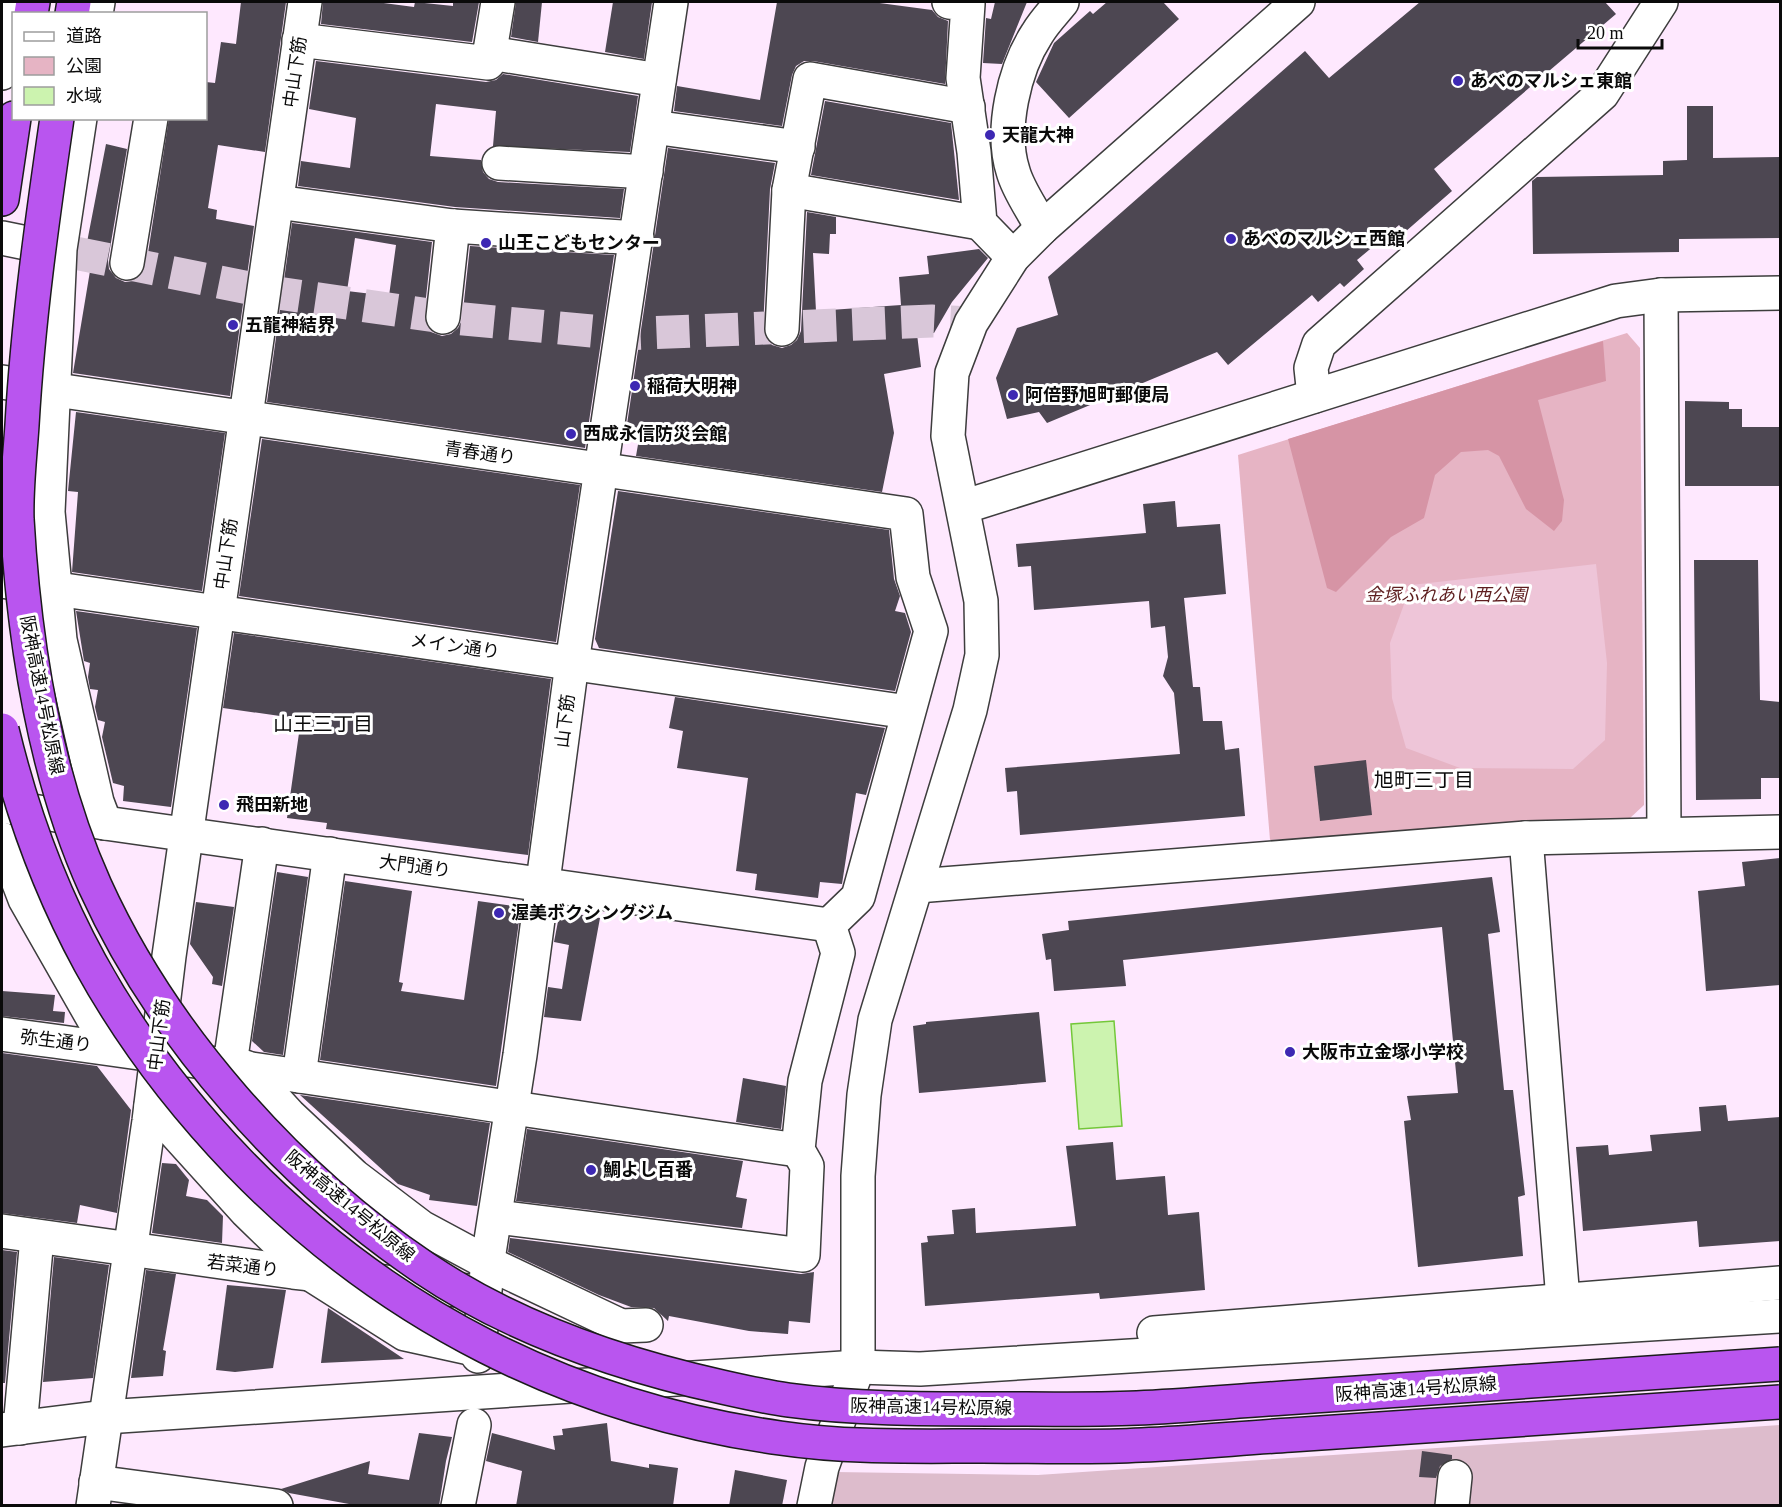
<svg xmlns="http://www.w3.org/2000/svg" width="1782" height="1507" font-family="'Times New Roman','Noto Sans JP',serif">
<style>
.green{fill:#e6b4c4}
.forest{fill:#d694a5}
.cemetery{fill:#ddbccc}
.pitch{fill:#eec5d8}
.water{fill:#ccf3af;stroke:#73c739;stroke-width:1.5}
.building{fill:#4d4752;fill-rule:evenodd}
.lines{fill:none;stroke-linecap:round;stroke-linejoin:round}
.minor-tunnel{stroke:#d9c7d9;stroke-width:33;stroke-dasharray:33 16;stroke-linecap:butt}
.minor-casing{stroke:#3d3d3d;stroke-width:36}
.highway-casing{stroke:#1b1b1b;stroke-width:36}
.minor{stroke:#fff;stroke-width:33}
.highway{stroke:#b955ef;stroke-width:33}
.highway-bridge-casing{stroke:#1b1b1b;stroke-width:36;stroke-linecap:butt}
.highway-bridge{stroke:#b955ef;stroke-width:33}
.poi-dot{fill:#3d28b3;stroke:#fff;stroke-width:2}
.labels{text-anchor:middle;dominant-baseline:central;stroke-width:6;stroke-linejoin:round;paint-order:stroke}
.street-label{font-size:18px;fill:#0a0a0a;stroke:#fff}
.poi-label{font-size:18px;font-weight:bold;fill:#0a0a0a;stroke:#fff;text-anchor:start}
.park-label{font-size:18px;font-style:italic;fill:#5e1e1f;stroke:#fff}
.neighbourhood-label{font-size:20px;fill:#0a0a0a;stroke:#fff}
</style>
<rect width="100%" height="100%" fill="#fee8fe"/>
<path class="green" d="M 1627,333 L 1640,348 L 1644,805 L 1629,819 L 1270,840 L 1238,455 Z"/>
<path class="forest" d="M 1603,341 L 1606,381 L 1538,400 L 1564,500 L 1562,521 L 1554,531 L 1526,509 L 1499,456 L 1488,450 L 1461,452 L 1435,475 L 1424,518 L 1391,537 L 1336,592 L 1327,588 L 1288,439 Z"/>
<path class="cemetery" d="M 1780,1425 L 1780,1505 L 824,1506 L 835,1472 L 1038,1475 Z"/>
<path class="pitch" d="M 1596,564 L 1607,663 L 1605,740 L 1573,769 L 1460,768 L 1406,748 L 1392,698 L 1390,643 L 1411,585 Z"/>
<path class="water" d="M 1114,1021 L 1122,1126 L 1079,1129 L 1071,1024 Z"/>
<g class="building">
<path d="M 241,2 L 286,2 L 265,152 L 218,145 L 208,208 L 217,210 L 216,219 L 254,226 L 230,396 L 73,373 L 91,265 L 83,263 L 106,144 L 127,149 L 108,260 L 109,269 L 116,278 L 125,282 L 133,281 L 141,275 L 146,266 L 169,118 L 206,118 L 206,82 L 215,83 L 221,42 L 236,44 Z"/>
<path d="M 323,2 L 376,2 L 414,7 L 415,2 L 453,6 L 453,2 L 479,2 L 472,42 L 321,24 Z"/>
<path d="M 516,2 L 542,2 L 538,42 L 511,37 Z"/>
<path d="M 613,2 L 652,2 L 644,59 L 605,52 Z"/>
<path d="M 777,2 L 872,2 L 932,10 L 938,17 L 948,21 L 945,84 L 813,61 L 804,61 L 796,66 L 792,75 L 782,126 L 674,111 L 677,86 L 760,100 Z"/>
<path d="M 995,2 L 1027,2 L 1002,64 L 983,63 L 986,18 L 991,19 Z"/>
<path d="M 1107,2 L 1163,2 L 1179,19 L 1069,118 L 1036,82 L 1054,43 L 1090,11 L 1093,14 Z"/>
<path d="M 1420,2 L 1605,2 L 1616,14 L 1434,169 L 1452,191 L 1405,232 L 1399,225 L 1357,260 L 1364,269 L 1344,287 L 1340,283 L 1318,302 L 1312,295 L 1228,365 L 1217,352 L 1047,423 L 1039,412 L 1007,419 L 996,378 L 1017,328 L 1058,315 L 1048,277 L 1305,51 L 1329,78 Z"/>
<path d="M 316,61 L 486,82 L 496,80 L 503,74 L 638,96 L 630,152 L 493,146 L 496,111 L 436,104 L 430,156 L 481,160 L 483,172 L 489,179 L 498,182 L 624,189 L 620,218 L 455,207 L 298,186 L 301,161 L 350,168 L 356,118 L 309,109 Z"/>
<path d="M 825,101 L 951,123 L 959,200 L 811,175 Z"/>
<path d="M 1687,106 L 1713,106 L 1713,158 L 1780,157 L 1780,238 L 1679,239 L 1679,252 L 1533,254 L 1532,181 L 1537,177 L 1663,175 L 1663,161 L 1687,160 Z"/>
<path d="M 668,148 L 775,163 L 770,189 L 763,328 L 766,338 L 772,345 L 782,348 L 791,345 L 797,340 L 801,331 L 807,212 L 836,217 L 836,234 L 830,234 L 829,254 L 813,253 L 816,311 L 901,305 L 899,277 L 929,274 L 927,256 L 979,249 L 988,258 L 952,302 L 934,333 L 917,334 L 921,367 L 884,374 L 894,433 L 882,492 L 636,456 L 640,433 L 626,431 Z"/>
<path d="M 292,223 L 432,242 L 424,316 L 426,325 L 431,332 L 442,336 L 451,334 L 458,328 L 462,320 L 470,246 L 614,255 L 585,448 L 267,402 ZM 355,238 L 396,245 L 389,296 L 347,291 Z"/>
<path d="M 1685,401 L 1729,402 L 1729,409 L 1742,409 L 1742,427 L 1780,427 L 1780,486 L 1685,486 Z"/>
<path d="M 76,412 L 225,433 L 202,591 L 72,572 L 78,492 L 68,491 Z"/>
<path d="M 262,439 L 580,485 L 556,642 L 239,596 Z"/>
<path d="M 618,491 L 889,530 L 894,579 L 900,596 L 895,611 L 905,613 L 911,632 L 895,691 L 599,648 L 595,639 Z"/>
<path d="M 1175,501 L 1177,527 L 1220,524 L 1226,594 L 1184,598 L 1193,687 L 1200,687 L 1203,721 L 1222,721 L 1225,750 L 1239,748 L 1245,816 L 1020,835 L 1017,791 L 1007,792 L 1005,768 L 1180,754 L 1174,693 L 1163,676 L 1168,657 L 1165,626 L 1151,628 L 1149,601 L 1034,610 L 1031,566 L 1018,567 L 1016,544 L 1146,533 L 1143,504 Z"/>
<path d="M 1694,560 L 1758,560 L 1760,700 L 1780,702 L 1780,778 L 1761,778 L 1761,799 L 1696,800 Z"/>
<path d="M 76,611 L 197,628 L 171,807 L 123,801 L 124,786 L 113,783 L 102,737 L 105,722 L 98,720 L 95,707 L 98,690 L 90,689 L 88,677 L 90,663 L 84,661 Z"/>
<path d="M 234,633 L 551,679 L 528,855 L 326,829 L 327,823 L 287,818 L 301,719 L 223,708 Z"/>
<path d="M 675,697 L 885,728 L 866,795 L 856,793 L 842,884 L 820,882 L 818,898 L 755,890 L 757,874 L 736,871 L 748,778 L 677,768 L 683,731 L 669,728 Z"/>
<path d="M 1366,760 L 1372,815 L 1320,821 L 1314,766 Z"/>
<path d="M 1780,858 L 1780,985 L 1706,991 L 1698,891 L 1745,886 L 1742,862 Z"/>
<path d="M 277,872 L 308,877 L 283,1055 L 264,1052 L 252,1041 Z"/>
<path d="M 1492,877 L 1500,932 L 1488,934 L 1504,1090 L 1513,1090 L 1525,1195 L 1518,1197 L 1523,1256 L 1418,1267 L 1404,1121 L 1411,1120 L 1407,1096 L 1458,1093 L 1442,927 L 1123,960 L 1126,986 L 1054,991 L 1051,959 L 1046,960 L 1042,934 L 1069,930 L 1068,921 Z"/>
<path d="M 345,881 L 412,891 L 399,982 L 403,983 L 401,991 L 464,1000 L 478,901 L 521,907 L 496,1086 L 320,1060 Z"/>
<path d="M 196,902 L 234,907 L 222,986 L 212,984 L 213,977 L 190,944 Z"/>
<path d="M 560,911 L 600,918 L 581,1021 L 544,1017 L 548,987 L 562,989 L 569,945 L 554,942 Z"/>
<path d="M 2,991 L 55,995 L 53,1011 L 65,1012 L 64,1023 L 2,1016 Z"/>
<path d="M 1039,1012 L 1046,1082 L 919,1093 L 913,1026 L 926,1024 L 926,1022 Z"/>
<path d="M 2,1053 L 97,1066 L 131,1110 L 117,1213 L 80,1205 L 77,1223 L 2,1213 Z"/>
<path d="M 743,1078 L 786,1086 L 781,1129 L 736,1122 Z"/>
<path d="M 300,1095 L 490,1123 L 477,1206 L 429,1200 L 430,1195 L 398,1184 Z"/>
<path d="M 1726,1105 L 1728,1121 L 1780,1117 L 1780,1241 L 1699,1247 L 1697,1221 L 1583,1231 L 1576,1147 L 1608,1145 L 1609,1155 L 1652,1151 L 1650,1135 L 1701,1131 L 1699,1107 Z"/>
<path d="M 527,1129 L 743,1161 L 736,1197 L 747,1199 L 742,1228 L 516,1201 Z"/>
<path d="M 1113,1142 L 1116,1180 L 1165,1176 L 1168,1215 L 1199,1212 L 1205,1290 L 1100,1299 L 1099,1293 L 925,1306 L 921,1243 L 928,1242 L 927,1236 L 954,1234 L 952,1210 L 975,1208 L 976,1233 L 1076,1226 L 1066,1146 Z"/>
<path d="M 162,1163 L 176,1164 L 189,1180 L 186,1196 L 207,1200 L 223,1216 L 222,1243 L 152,1233 Z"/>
<path d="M 510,1238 L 801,1274 L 814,1272 L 810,1323 L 789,1321 L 788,1334 L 749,1331 L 669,1316 L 668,1321 L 654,1308 L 631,1307 L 599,1295 L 508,1252 Z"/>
<path d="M 2,1250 L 17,1252 L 5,1383 L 2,1383 Z"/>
<path d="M 54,1257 L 109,1265 L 93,1378 L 43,1382 Z"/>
<path d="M 146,1270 L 176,1274 L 163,1350 L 166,1351 L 163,1376 L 131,1378 Z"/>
<path d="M 227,1285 L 286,1290 L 273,1368 L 235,1372 L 216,1370 Z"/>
<path d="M 328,1308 L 404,1359 L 321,1363 Z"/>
<path d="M 607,1423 L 611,1461 L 649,1468 L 649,1464 L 678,1468 L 673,1506 L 516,1506 L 522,1471 L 486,1461 L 492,1433 L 555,1450 L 553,1436 L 563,1435 L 562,1429 Z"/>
<path d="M 419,1433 L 452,1437 L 446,1461 L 439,1506 L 360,1506 L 289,1493 L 281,1489 L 370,1461 L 368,1474 L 409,1480 Z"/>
<path d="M 1422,1451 L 1452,1455 L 1452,1459 L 1440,1466 L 1436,1478 L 1419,1477 Z"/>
<path d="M 735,1470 L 787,1480 L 782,1506 L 729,1506 Z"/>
</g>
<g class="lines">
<path class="minor-tunnel" d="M 75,253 L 264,291 L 443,317 L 623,334 L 932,321 L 971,323"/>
<g class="minor-casing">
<g id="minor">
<path d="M 949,2 L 968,4 L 963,78 L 974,152 L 980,223 L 1013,257"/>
<path d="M 96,14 L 98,2"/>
<path d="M 299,40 L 488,63 L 498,2"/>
<path d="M 490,53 L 659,80"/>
<path d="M 2,73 L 13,2"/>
<path d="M 80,118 L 60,249 L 48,512 L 60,640 L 97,802 L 105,823"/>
<path d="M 653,127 L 798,147"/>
<path d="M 499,163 L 646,172"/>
<path d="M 789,190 L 980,223"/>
<path d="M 277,202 L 453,226 L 637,238"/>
<path d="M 1042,228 C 1033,210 1018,190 1013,171 C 1000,130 1014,69 1037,34 C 1044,22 1054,12 1062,2"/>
<path d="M 2,238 L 46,247"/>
<path d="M 127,263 L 151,118"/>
<path d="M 1661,295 L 1664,834"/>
<path d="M 443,317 L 453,226"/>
<path d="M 782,329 L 789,190 L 810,79 L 968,107"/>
<path d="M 2,382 L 906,514 L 913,577 L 931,631 L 858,897 L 829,925 L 838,953 L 805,1081 L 798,1150 L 807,1166 L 803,1255 L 496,1217"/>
<path d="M 1314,396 L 1311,368 L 1319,344 L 1602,94 L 1661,2"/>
<path d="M 963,507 L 1616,301 L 1661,295 L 1780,293"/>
<path d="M 2,581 L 908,712"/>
<path d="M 2,806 L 105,823 L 829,925"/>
<path d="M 1526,838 L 1563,1300"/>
<path d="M 2,839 L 25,899 L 110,1048"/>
<path d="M 917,886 L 1526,838 L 1780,832"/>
<path d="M 2,1034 C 268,1069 532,1112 798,1150"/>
<path d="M 230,1064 L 262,844"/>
<path d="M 245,1067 L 289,1115 L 354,1176 L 421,1227 L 488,1263 L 621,1326 L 646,1325"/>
<path d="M 299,1076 L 330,854"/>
<path d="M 151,1106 L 246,1211 L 312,1275 L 405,1334 L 478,1350"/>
<path d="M 2,1231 L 293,1272 L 467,1291"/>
<path d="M 1154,1333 L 1780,1283"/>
<path d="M 478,1356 L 489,1253 L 520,1055 L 572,663 L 671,2"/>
<path d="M 20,1428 L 37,1237"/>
<path d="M 2,1430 L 105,1417 L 858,1367 L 920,1369 L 1780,1316"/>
<path d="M 96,1482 L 276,1506"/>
<path d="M 93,1506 L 149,1121 L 169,956 L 305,2"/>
<path d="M 458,1506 L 474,1425"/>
<path d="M 814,1506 L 822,1467 L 858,1367 L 858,1176 L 864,1095 L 875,1020 L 970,710 L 982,655 L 981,601 L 948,436 L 952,373 L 971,323 L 1013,257 L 1042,228 L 1298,2"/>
<path d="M 1452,1506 L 1455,1477"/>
</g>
</g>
<g class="highway-casing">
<g id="highway">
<path d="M 31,14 L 33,2"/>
<path d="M 72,14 L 74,2"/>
<path d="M 2,199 L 14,118"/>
</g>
</g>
<use href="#minor" class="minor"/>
<use href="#highway" class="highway"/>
<g class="highway-bridge-casing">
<g id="highway-bridge">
<path d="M 57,118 C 42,221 28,321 22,425 C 20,456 16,488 17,519 C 24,642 44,773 95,886 C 163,1036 288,1176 424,1268 C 513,1328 618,1364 722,1387 C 744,1392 766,1397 788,1400 C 855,1409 922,1409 989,1409 C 1038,1409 1088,1410 1137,1408 C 1186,1406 1235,1401 1284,1398 C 1450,1387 1615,1375 1780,1364"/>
<path d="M 2,730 C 43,901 117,1036 239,1163 C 386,1315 571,1409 780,1438 C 847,1448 915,1446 982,1446 C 1035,1446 1089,1448 1142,1445 C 1192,1443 1241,1438 1291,1435 C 1454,1424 1617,1413 1780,1402"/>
</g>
</g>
<use href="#highway-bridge" class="highway-bridge"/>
</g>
<g class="poi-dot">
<circle cx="1458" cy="81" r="6"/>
<circle cx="990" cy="135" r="6"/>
<circle cx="1231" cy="239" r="6"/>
<circle cx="486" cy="243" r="6"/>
<circle cx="233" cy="325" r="6"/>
<circle cx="635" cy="386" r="6"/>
<circle cx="1013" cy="395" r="6"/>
<circle cx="571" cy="434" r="6"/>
<circle cx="224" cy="805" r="6"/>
<circle cx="499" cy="913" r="6"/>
<circle cx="1290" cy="1052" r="6"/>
<circle cx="591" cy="1170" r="6"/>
</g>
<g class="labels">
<g class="street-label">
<text transform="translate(295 72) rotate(-82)">中山下筋</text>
<text transform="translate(480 453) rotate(8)">青春通り</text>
<text transform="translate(226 554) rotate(-82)">中山下筋</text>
<text transform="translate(455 646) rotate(8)">メイン通り</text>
<text transform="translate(42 695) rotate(79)">阪神高速14号松原線</text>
<text transform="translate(565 721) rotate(-83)">山下筋</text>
<text transform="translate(415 866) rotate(8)">大門通り</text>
<text transform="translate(159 1035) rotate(-83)">中山下筋</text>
<text transform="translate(56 1041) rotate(7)">弥生通り</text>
<text transform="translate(350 1206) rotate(40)">阪神高速14号松原線</text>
<text transform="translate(243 1266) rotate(7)">若菜通り</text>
<text transform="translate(1416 1389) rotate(-4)">阪神高速14号松原線</text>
<text transform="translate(931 1407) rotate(1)">阪神高速14号松原線</text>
</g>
<g class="poi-label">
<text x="1470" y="81">あべのマルシェ東館</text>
<text x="1002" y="135">天龍大神</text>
<text x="1243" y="239">あべのマルシェ西館</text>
<text x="498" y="243">山王こどもセンター</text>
<text x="245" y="325">五龍神結界</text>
<text x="647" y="386">稲荷大明神</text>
<text x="1025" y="395">阿倍野旭町郵便局</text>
<text x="583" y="434">西成永信防災会館</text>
<text x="236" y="805">飛田新地</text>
<text x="511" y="913">渥美ボクシングジム</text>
<text x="1302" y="1052">大阪市立金塚小学校</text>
<text x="603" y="1170">鯛よし百番</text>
</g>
<g class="park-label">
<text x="1446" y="595">金塚ふれあい西公園</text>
</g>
<g class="neighbourhood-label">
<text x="323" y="724">山王三丁目</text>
<text x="1424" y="780">旭町三丁目</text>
</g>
</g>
<rect width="1782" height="1507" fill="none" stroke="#0a0a0a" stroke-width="6"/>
<rect x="12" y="12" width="195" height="108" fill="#ffffff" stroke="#9d9d9d" stroke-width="1.5"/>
<rect x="24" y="32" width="30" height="9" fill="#ffffff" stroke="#9d9d9d" stroke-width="1.5"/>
<text x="66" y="42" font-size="18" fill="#0a0a0a">道路</text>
<rect x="24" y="57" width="30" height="18" fill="#e6b4c4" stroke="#9d9d9d" stroke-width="1.5"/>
<text x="66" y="72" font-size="18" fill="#0a0a0a">公園</text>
<rect x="24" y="87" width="30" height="18" fill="#ccf3af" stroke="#9d9d9d" stroke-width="1.5"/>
<text x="66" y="102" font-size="18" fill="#0a0a0a">水域</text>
<path d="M1578 39v9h84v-9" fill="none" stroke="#0a0a0a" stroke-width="3"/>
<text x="1587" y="39" font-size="18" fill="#0a0a0a" stroke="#ffffff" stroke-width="4.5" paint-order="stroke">20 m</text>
</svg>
